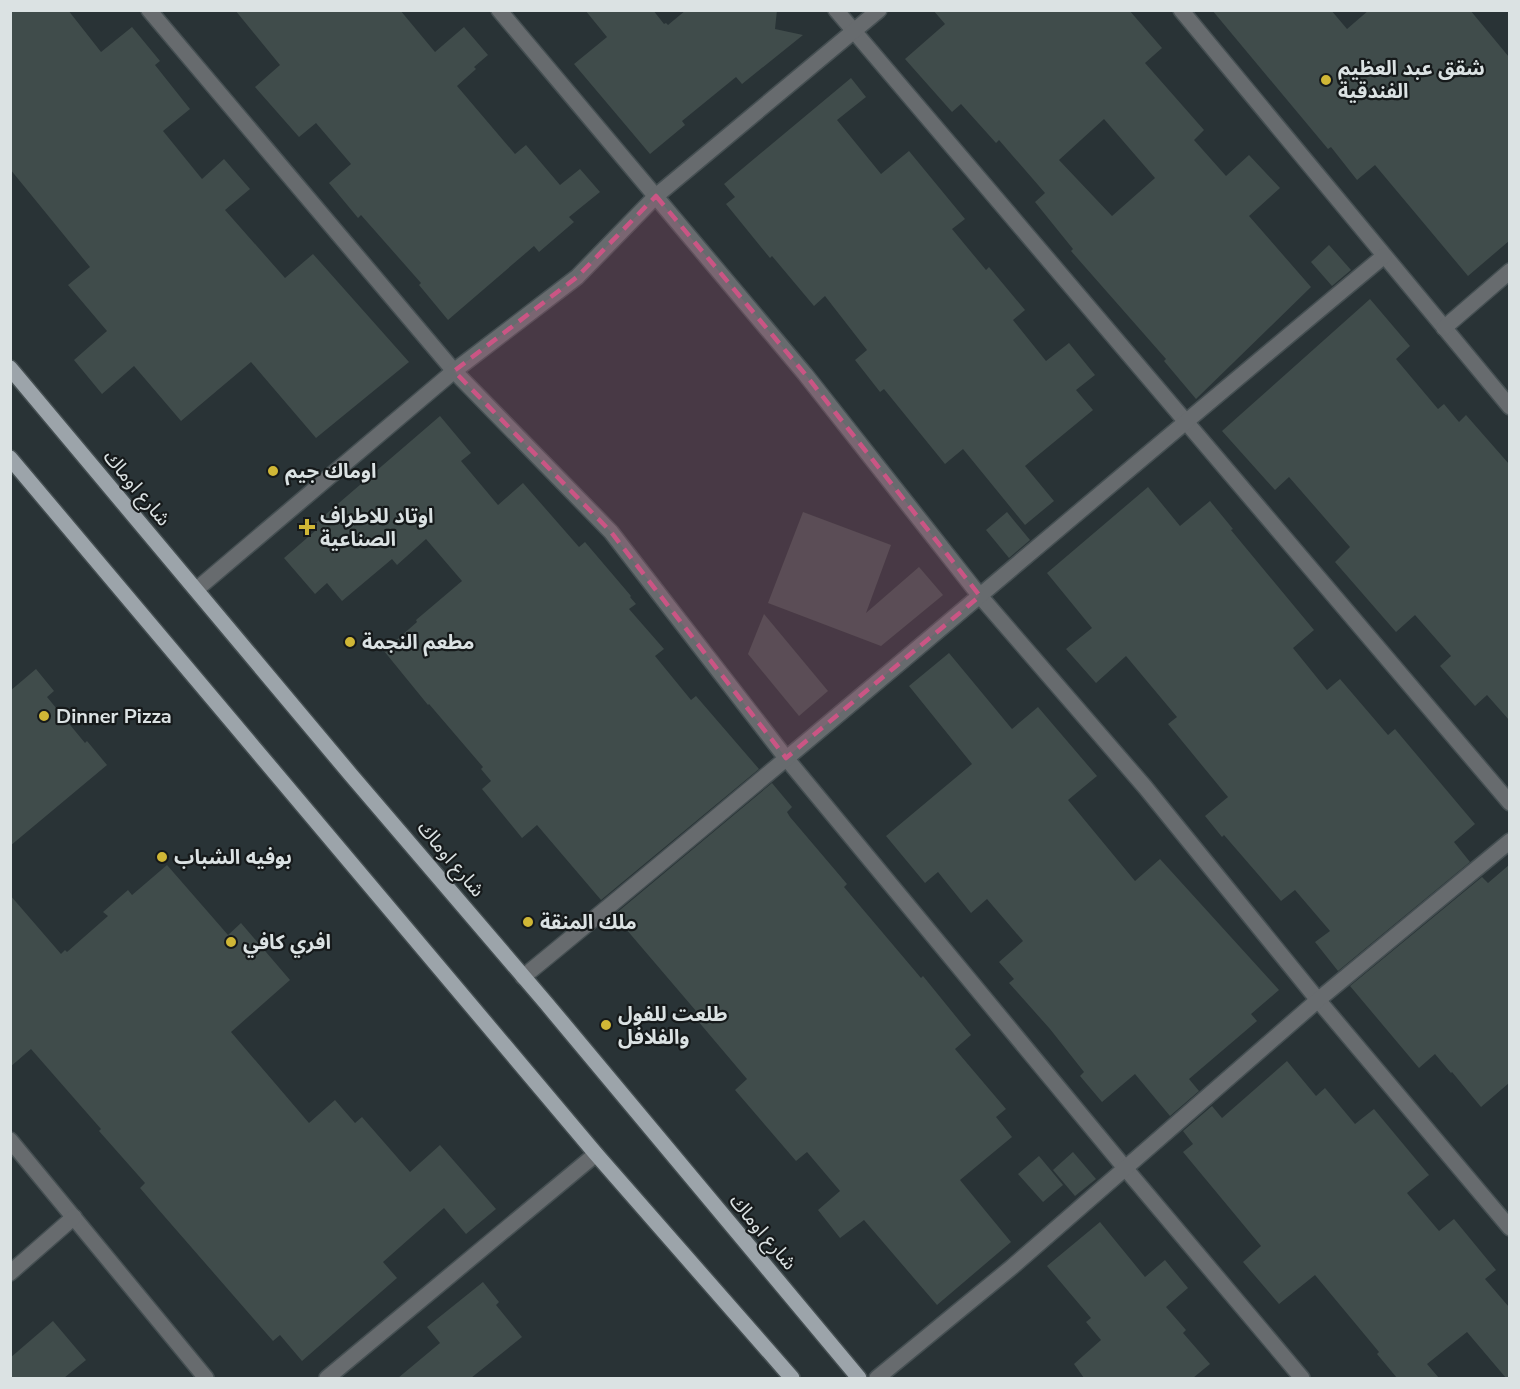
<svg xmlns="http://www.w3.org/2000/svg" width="1520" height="1389" font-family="'Nunito Sans','Noto Sans Arabic',sans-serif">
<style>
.building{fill:#404c4b;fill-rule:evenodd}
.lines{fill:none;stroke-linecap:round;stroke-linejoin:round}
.minor-casing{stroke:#454f52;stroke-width:18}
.primary-casing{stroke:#454f52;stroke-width:18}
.minor{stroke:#676b6e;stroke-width:15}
.primary{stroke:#9ca4aa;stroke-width:15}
.marked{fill:#ca5584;fill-opacity:0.2;stroke:#ca5584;stroke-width:4.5;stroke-dasharray:12 8;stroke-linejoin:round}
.poi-dot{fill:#d0b736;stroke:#161a1b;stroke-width:2}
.labels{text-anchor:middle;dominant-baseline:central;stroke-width:4.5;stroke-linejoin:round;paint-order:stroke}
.poi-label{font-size:20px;font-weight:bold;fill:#dbe2e3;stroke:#161a1b;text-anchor:start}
.street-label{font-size:20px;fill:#dbe2e3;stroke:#161a1b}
</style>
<rect width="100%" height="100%" fill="#293336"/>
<g class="building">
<path d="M 10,10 L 68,10 L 101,52 L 132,27 L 160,61 L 155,65 L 190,109 L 163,131 L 202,179 L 224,159 L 250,189 L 225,210 L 285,278 L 313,254 L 409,362 L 316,438 L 251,362 L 181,421 L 134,366 L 102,394 L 74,360 L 107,331 L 68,285 L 90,267 L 10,169 Z"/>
<path d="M 235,10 L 400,10 L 435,52 L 464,27 L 488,55 L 474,67 L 476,69 L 457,86 L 515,154 L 526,145 L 560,185 L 580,169 L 600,192 L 569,217 L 574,222 L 539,252 L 534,246 L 448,320 L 419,285 L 421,283 L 361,215 L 358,218 L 329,183 L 351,164 L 316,123 L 299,137 L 255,87 L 280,65 Z"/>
<path d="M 585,10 L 653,10 L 664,24 L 666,23 L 668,25 L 686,10 L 777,10 L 775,29 L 803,35 L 742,84 L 736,77 L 682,121 L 685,125 L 650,154 L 574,64 L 607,37 Z"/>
<path d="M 933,10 L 1129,10 L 1162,48 L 1145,63 L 1204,130 L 1194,140 L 1226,176 L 1249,155 L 1280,188 L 1249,216 L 1311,287 L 1196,399 L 1164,361 L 1166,359 L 1071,251 L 1073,249 L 1035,202 L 1045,193 L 999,140 L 996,143 L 961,104 L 952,112 L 905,59 L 945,24 ZM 1104,119 L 1155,178 L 1112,216 L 1059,160 Z"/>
<path d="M 1212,10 L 1331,10 L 1347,29 L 1369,10 L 1470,10 L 1509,57 L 1509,241 L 1468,276 L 1375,165 L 1357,180 L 1331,147 L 1328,149 Z"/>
<path d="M 851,78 L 866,97 L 837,120 L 881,174 L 909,151 L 965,219 L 952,229 L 986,270 L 989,267 L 1025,310 L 1013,320 L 1046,361 L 1069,343 L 1095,375 L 1076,390 L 1093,410 L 1025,466 L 1054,501 L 1025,525 L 963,449 L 945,464 L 884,389 L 880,392 L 855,360 L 867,350 L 825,296 L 814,306 L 772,256 L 770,258 L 726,204 L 735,197 L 724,184 Z"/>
<path d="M 1329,245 L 1351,270 L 1332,286 L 1311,262 Z"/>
<path d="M 1370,299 L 1410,346 L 1396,359 L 1438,409 L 1444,404 L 1459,422 L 1466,415 L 1509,464 L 1509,720 L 1487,695 L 1475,706 L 1440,666 L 1451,656 L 1415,615 L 1396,632 L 1335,562 L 1350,547 L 1289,477 L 1275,490 L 1222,431 Z"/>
<path d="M 440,416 L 471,453 L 461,461 L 498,505 L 523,483 L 579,547 L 585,542 L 631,596 L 630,597 L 636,604 L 629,609 L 664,649 L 655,656 L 691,700 L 696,696 L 759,769 L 601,900 L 537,825 L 522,838 L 482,789 L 491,781 L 481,769 L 483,767 L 429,704 L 428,705 L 384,651 L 417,622 L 416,620 L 462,581 L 426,539 L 397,565 L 392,559 L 342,601 L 327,583 L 315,594 L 284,558 L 315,531 L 311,527 Z"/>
<path d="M 1148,487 L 1180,526 L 1210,501 L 1233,529 L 1231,530 L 1314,630 L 1293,648 L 1327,690 L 1340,679 L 1388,735 L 1395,729 L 1475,824 L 1454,842 L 1470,862 L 1338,971 L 1315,942 L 1330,931 L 1295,890 L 1281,901 L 1224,835 L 1222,837 L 1205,816 L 1228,797 L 1168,724 L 1177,717 L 1126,656 L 1096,683 L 1066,649 L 1092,628 L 1047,573 Z"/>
<path d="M 803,512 L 891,545 L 866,613 L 919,567 L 943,595 L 881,646 L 768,603 Z"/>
<path d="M 1007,512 L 1030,540 L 1009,558 L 986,530 Z"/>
<path d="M 764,614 L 828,691 L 799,716 L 748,654 Z"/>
<path d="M 949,653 L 1012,729 L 1038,707 L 1097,776 L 1068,800 L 1135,881 L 1160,859 L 1279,990 L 1251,1014 L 1257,1021 L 1189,1079 L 1199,1091 L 1170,1116 L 1135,1074 L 1102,1102 L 1080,1076 L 1084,1072 L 1050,1029 L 1009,983 L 1014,979 L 999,962 L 1023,941 L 987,899 L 971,913 L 938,872 L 925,883 L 886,836 L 972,764 L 909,686 Z"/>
<path d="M 36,669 L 54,691 L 47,697 L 85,743 L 87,741 L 107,765 L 10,846 L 10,691 Z"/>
<path d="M 772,783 L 792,807 L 787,812 L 790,817 L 847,884 L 844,887 L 921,978 L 923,976 L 971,1035 L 955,1049 L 1006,1109 L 996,1117 L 1012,1137 L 960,1180 L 1011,1242 L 937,1305 L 864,1220 L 840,1238 L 818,1210 L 840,1191 L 807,1152 L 796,1161 L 735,1090 L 747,1079 L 692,1014 L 696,1011 L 614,915 Z"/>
<path d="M 167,865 L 228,935 L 241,923 L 290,980 L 231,1032 L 309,1123 L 335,1100 L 355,1123 L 362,1117 L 410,1172 L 440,1145 L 496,1209 L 466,1234 L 444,1208 L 383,1262 L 397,1278 L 302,1361 L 280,1335 L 273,1341 L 158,1209 L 140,1188 L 145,1183 L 99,1131 L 101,1129 L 31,1049 L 10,1067 L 10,895 L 61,954 L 65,950 L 67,952 L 108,916 L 103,912 L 128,890 L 132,895 Z"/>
<path d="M 1509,865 L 1509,1083 L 1481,1107 L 1452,1072 L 1451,1073 L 1435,1054 L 1419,1068 L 1350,986 L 1482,877 L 1488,883 Z"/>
<path d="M 1287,1061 L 1316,1096 L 1325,1088 L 1355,1124 L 1374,1109 L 1429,1175 L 1407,1193 L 1439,1231 L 1454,1219 L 1496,1270 L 1485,1279 L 1509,1307 L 1509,1378 L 1506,1378 L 1467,1332 L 1427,1364 L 1439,1378 L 1397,1378 L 1377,1354 L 1379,1352 L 1315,1275 L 1279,1304 L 1243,1262 L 1261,1246 L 1183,1152 L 1193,1144 L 1183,1131 L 1212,1106 L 1222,1118 Z"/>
<path d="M 1073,1152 L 1096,1179 L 1075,1196 L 1053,1170 Z"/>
<path d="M 1039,1156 L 1063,1185 L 1043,1202 L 1018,1174 Z"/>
<path d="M 1100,1222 L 1145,1277 L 1165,1260 L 1188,1288 L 1166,1307 L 1186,1330 L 1183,1333 L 1210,1364 L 1193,1378 L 1084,1378 L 1074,1364 L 1101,1340 L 1086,1322 L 1091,1318 L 1047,1266 Z"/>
<path d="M 483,1282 L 499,1302 L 496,1305 L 522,1337 L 471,1378 L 398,1378 L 440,1343 L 427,1327 Z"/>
<path d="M 53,1321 L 86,1360 L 64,1378 L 10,1378 L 10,1358 Z"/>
</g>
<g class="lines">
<g class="minor-casing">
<g id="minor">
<path d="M 149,10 L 454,371 L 611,532 L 786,758 L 1125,1168 L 1302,1378"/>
<path d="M 499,10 L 805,374 L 980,596 L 1145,787 L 1318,1000 L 1510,1228"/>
<path d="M 836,10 L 1510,803"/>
<path d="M 1181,10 L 1510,407"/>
<path d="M 1444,328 L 1510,271"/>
<path d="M 197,589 L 454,371 L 577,277 L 656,196 L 879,10"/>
<path d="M 523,977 C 813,740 1096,495 1384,256"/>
<path d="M 10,1140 L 206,1378"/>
<path d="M 10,1273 L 74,1217"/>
<path d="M 327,1378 L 596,1154"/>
<path d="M 877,1378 L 1012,1267 L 1318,1000 L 1510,841"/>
</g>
</g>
<g class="primary-casing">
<g id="primary">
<path d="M 10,368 L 351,775 L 546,1003 L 859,1378"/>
<path d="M 10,458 L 596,1154 L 792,1378"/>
</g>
</g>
<use href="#minor" class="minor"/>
<use href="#primary" class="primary"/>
</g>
<path class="marked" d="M 656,196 L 805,374 L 980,596 L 786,758 L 611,532 L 454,371 L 577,277 Z"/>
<g class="poi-dot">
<circle cx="1326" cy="80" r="6"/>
<circle cx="273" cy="471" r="6"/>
<path d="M304 518h6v6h6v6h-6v6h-6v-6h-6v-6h6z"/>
<circle cx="350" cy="642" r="6"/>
<circle cx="44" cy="716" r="6"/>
<circle cx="162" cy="857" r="6"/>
<circle cx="528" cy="922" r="6"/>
<circle cx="231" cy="942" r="6"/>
<circle cx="606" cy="1025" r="6"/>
</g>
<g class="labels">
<g class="poi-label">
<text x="1338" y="68">شقق عبد العظيم<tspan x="1338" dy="23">الفندقية</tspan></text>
<text x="285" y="471">اوماك جيم</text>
<text x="320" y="516">اوتاد للاطراف<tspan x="320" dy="23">الصناعية</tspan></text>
<text x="362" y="642">مطعم النجمة</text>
<text x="56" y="716">Dinner Pizza</text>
<text x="174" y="857">بوفيه الشباب</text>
<text x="540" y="922">ملك المنقة</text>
<text x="243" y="942">افري كافي</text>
<text x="618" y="1014">طلعت للفول<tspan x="618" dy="23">والفلافل</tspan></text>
</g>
<g class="street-label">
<text transform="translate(137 488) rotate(50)">شارع اوماك</text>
<text transform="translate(451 859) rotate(50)">شارع اوماك</text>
<text transform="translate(763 1232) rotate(50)">شارع اوماك</text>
</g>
</g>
<rect width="1520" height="1389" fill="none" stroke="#dbe2e3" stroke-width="24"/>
</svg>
